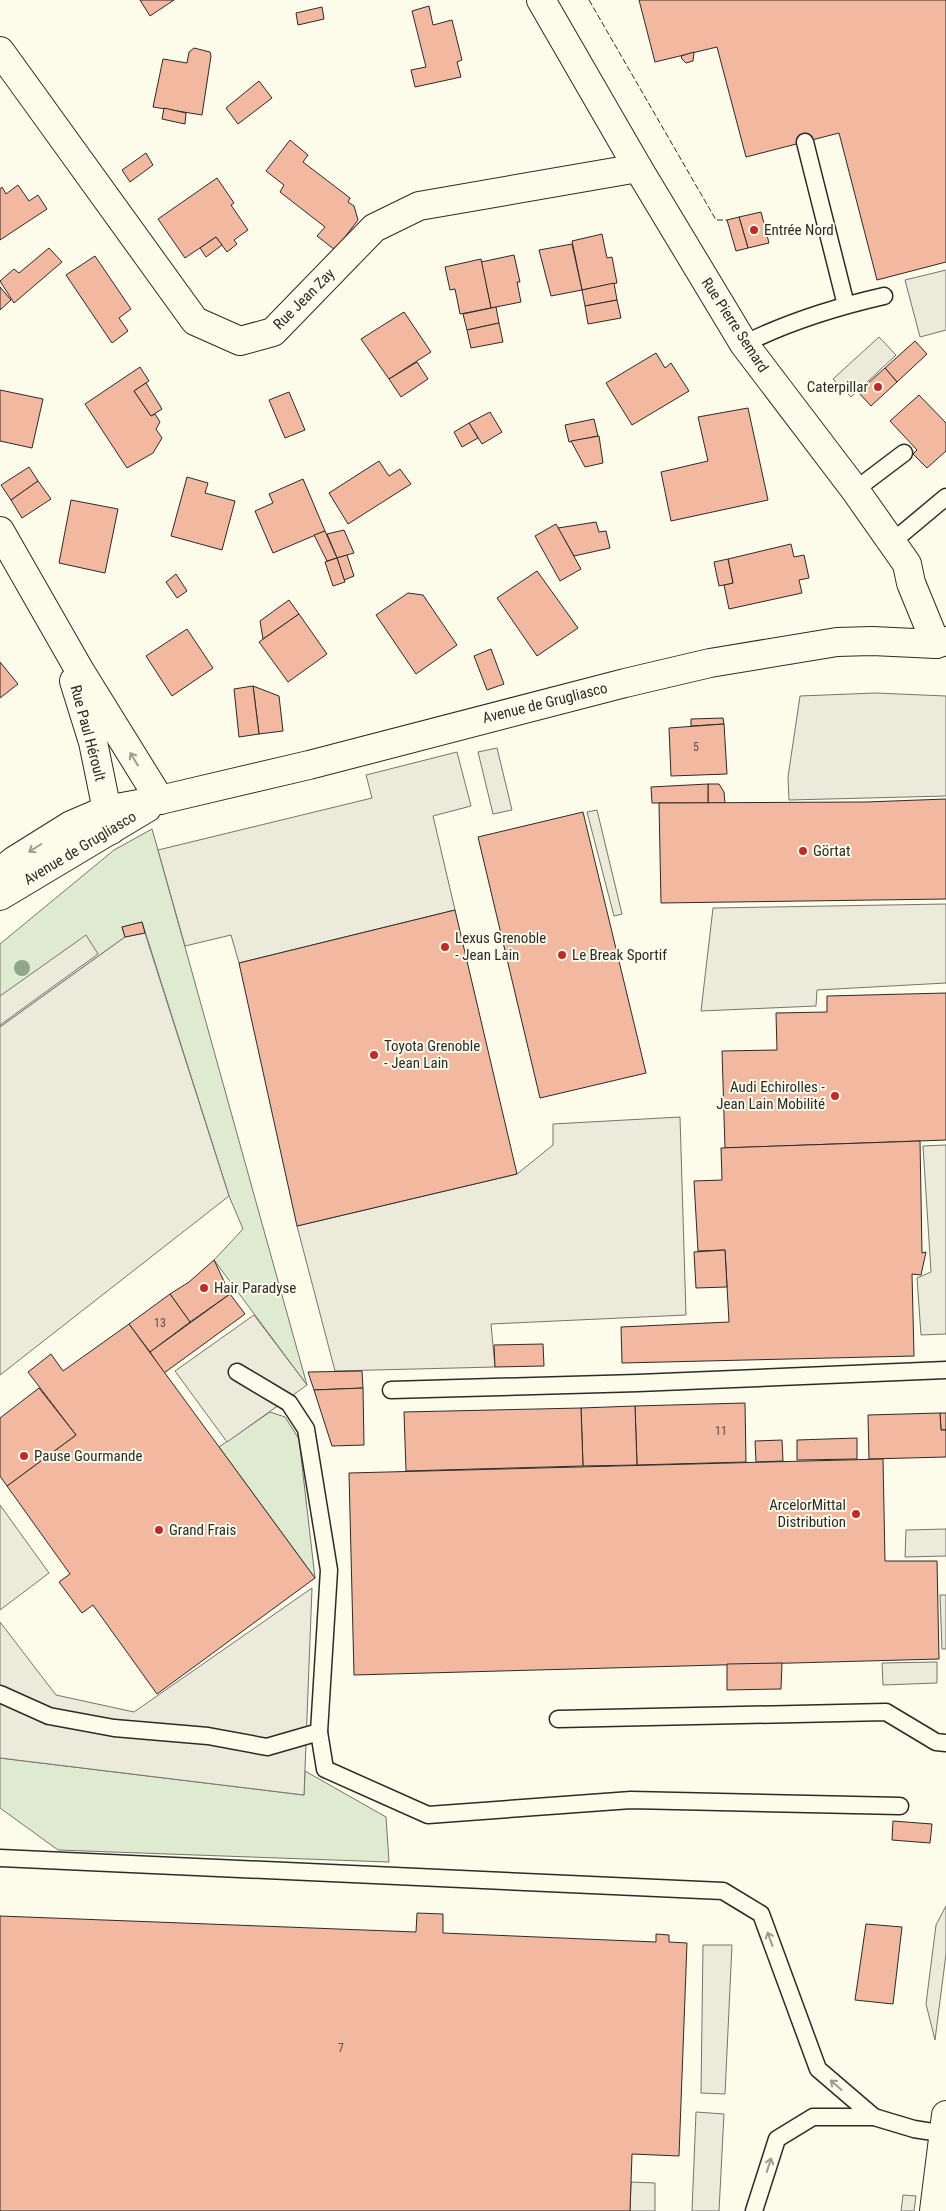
<svg xmlns="http://www.w3.org/2000/svg" width="946" height="2211" font-family="'Roboto Condensed',sans-serif">
<style>
.green{fill:#deebd1;stroke:#74746e}
.parking{fill:#eceadb;stroke:#74746e}
.building{fill:#f2b8a0;stroke:#2b2b2b}
.lines{fill:none;stroke-linecap:round;stroke-linejoin:round}
.lane-casing{stroke:#2b2b2b;stroke-width:19}
.street-casing{stroke:#2b2b2b;stroke-width:30}
.secondary-casing{stroke:#2b2b2b;stroke-width:30}
.lane{stroke:#fdfbea;stroke-width:16}
.street{stroke:#fdfbea;stroke-width:28}
.secondary{stroke:#fdfbea;stroke-width:28}
.fence{stroke:#2b2b2b;stroke-width:1;stroke-dasharray:6 2.5;stroke-linecap:butt}
.tree{fill:#8ea78a}
.oneway{stroke:#9e9d94}
.poi-dot{fill:#c62828;stroke:#fdfbea;stroke-width:2}
.labels{text-anchor:middle;dominant-baseline:central;stroke-width:4;stroke-linejoin:round;paint-order:stroke}
.number-label{font-size:12px;fill:#5d4e48}
.poi-label{font-size:15px;fill:#2b2b2b;stroke:#fdfbea;text-anchor:start}
.street-label{font-size:15px;fill:#2b2b2b;stroke:#fdfbea}
</style>
<rect width="100%" height="100%" fill="#fdfbea"/>
<g class="green">
<path d="M 152,829 L 158,850 L 307,1385 L 214,1260 L 243,1229 L 229,1196 L 142,922 L 122,927 L 125,937 L 0,1027 L 0,944 L 114,850 Z"/>
<path d="M 270,1412 L 285,1417 L 299,1439 L 315,1578 L 219,1447 Z"/>
<path d="M 0,1758 L 304,1795 L 305,1771 L 386,1817 L 389,1862 L 58,1850 L 0,1808 Z"/>
</g>
<g class="parking">
<path d="M 946,270 L 946,330 L 920,337 L 905,280 Z"/>
<path d="M 879,337 L 896,355 L 851,397 L 833,379 Z"/>
<path d="M 875,693 L 946,696 L 946,796 L 789,800 L 788,777 L 800,696 Z"/>
<path d="M 497,748 L 512,810 L 493,814 L 478,752 Z"/>
<path d="M 457,752 L 471,806 L 433,816 L 455,910 L 239,963 L 231,935 L 185,946 L 158,850 L 372,798 L 366,775 Z"/>
<path d="M 597,810 L 622,914 L 614,916 L 587,812 Z"/>
<path d="M 946,904 L 946,983 L 817,990 L 816,1006 L 701,1011 L 713,908 Z"/>
<path d="M 145,933 L 229,1196 L 0,1375 L 0,1027 L 125,937 Z"/>
<path d="M 86,935 L 98,954 L 0,1025 L 0,996 Z"/>
<path d="M 680,1117 L 686,1315 L 491,1324 L 495,1367 L 335,1371 L 297,1226 L 517,1174 L 553,1145 L 553,1124 Z"/>
<path d="M 946,1145 L 946,1334 L 921,1335 L 917,1278 L 931,1272 L 923,1146 Z"/>
<path d="M 254,1315 L 307,1385 L 227,1442 L 175,1371 Z"/>
<path d="M 0,1505 L 49,1573 L 0,1610 Z"/>
<path d="M 946,1529 L 946,1556 L 905,1557 L 906,1530 Z"/>
<path d="M 312,1588 L 304,1795 L 0,1758 L 0,1622 L 56,1695 L 134,1712 Z"/>
<path d="M 940,1595 L 946,1595 L 946,1649 L 942,1649 Z"/>
<path d="M 937,1662 L 937,1683 L 883,1685 L 882,1663 Z"/>
<path d="M 946,1906 L 946,1954 L 935,2040 L 926,2004 L 936,1925 Z"/>
<path d="M 703,1945 L 732,1945 L 725,2094 L 701,2093 Z"/>
<path d="M 696,2112 L 724,2114 L 719,2211 L 692,2211 Z"/>
<path d="M 631,2182 L 655,2183 L 655,2211 L 630,2211 Z"/>
<path d="M 903,2195 L 916,2196 L 914,2211 L 901,2211 Z"/>
</g>
<g class="building">
<path d="M 140,0 L 174,0 L 150,16 Z"/>
<path d="M 639,0 L 946,0 L 946,262 L 877,280 L 839,133 L 746,157 L 717,47 L 655,62 Z"/>
<path d="M 429,6 L 433,25 L 452,20 L 462,60 L 457,62 L 461,77 L 415,87 L 411,70 L 426,67 L 412,11 Z"/>
<path d="M 322,7 L 324,19 L 298,25 L 296,13 Z"/>
<path d="M 194,48 L 210,52 L 211,56 L 202,115 L 153,107 L 163,59 L 187,63 L 189,52 Z"/>
<path d="M 694,52 L 693,61 L 686,63 L 682,59 L 681,56 Z"/>
<path d="M 259,81 L 272,98 L 238,124 L 226,108 Z"/>
<path d="M 164,108 L 186,113 L 185,124 L 162,119 Z"/>
<path d="M 290,140 L 308,155 L 303,162 L 350,198 L 348,202 L 354,206 L 358,220 L 335,250 L 317,236 L 325,227 L 280,192 L 284,185 L 266,171 Z"/>
<path d="M 146,153 L 153,165 L 130,182 L 122,170 Z"/>
<path d="M 217,178 L 234,203 L 231,205 L 248,230 L 234,240 L 237,244 L 227,252 L 216,237 L 185,258 L 158,219 Z"/>
<path d="M 18,185 L 29,201 L 38,195 L 47,209 L 0,240 L 0,189 L 2,187 L 6,194 Z"/>
<path d="M 761,212 L 769,243 L 748,248 L 739,217 Z"/>
<path d="M 739,217 L 748,248 L 736,251 L 727,220 Z"/>
<path d="M 602,234 L 607,258 L 612,257 L 617,283 L 582,290 L 572,241 Z"/>
<path d="M 216,237 L 222,245 L 206,257 L 200,248 Z"/>
<path d="M 572,244 L 582,290 L 551,296 L 539,250 Z"/>
<path d="M 49,248 L 62,262 L 14,303 L 0,281 L 14,269 L 19,273 Z"/>
<path d="M 514,255 L 520,282 L 517,282 L 521,302 L 491,308 L 481,262 Z"/>
<path d="M 95,256 L 131,309 L 119,318 L 128,331 L 112,343 L 66,275 Z"/>
<path d="M 481,259 L 491,308 L 460,314 L 455,289 L 450,290 L 445,267 Z"/>
<path d="M 614,283 L 617,300 L 585,306 L 582,290 Z"/>
<path d="M 0,287 L 11,300 L 0,310 Z"/>
<path d="M 617,300 L 621,318 L 588,324 L 585,306 Z"/>
<path d="M 496,307 L 499,323 L 467,330 L 463,314 Z"/>
<path d="M 404,312 L 431,352 L 389,379 L 361,339 Z"/>
<path d="M 499,323 L 503,342 L 471,348 L 467,330 Z"/>
<path d="M 915,341 L 927,354 L 897,382 L 885,368 Z"/>
<path d="M 656,353 L 665,368 L 671,363 L 689,391 L 632,425 L 606,383 Z"/>
<path d="M 417,362 L 428,379 L 401,397 L 389,379 Z"/>
<path d="M 140,367 L 149,381 L 134,391 L 151,416 L 155,414 L 160,422 L 156,429 L 162,438 L 153,453 L 127,468 L 85,404 Z"/>
<path d="M 885,368 L 897,382 L 871,406 L 858,392 Z"/>
<path d="M 146,383 L 162,409 L 151,416 L 134,391 Z"/>
<path d="M 0,390 L 43,399 L 32,448 L 0,441 Z"/>
<path d="M 289,392 L 305,430 L 285,438 L 269,400 Z"/>
<path d="M 919,395 L 946,423 L 946,451 L 927,468 L 913,454 L 917,450 L 890,421 Z"/>
<path d="M 748,408 L 768,500 L 671,521 L 661,472 L 708,461 L 698,417 Z"/>
<path d="M 490,412 L 502,432 L 482,444 L 469,423 Z"/>
<path d="M 594,419 L 598,436 L 569,442 L 565,425 Z"/>
<path d="M 469,423 L 478,438 L 462,447 L 454,432 Z"/>
<path d="M 599,436 L 603,463 L 585,467 L 571,441 Z"/>
<path d="M 379,461 L 389,476 L 400,469 L 411,484 L 348,524 L 329,493 Z"/>
<path d="M 29,467 L 38,481 L 11,500 L 1,485 Z"/>
<path d="M 187,477 L 208,483 L 205,493 L 235,501 L 222,550 L 171,536 Z"/>
<path d="M 303,479 L 325,531 L 273,553 L 255,511 L 273,503 L 269,494 Z"/>
<path d="M 38,481 L 51,499 L 22,518 L 11,500 Z"/>
<path d="M 71,500 L 118,509 L 105,573 L 59,563 Z"/>
<path d="M 596,522 L 599,532 L 606,531 L 610,548 L 574,556 L 558,528 Z"/>
<path d="M 556,524 L 581,569 L 560,581 L 535,536 Z"/>
<path d="M 344,530 L 354,553 L 337,558 L 327,534 Z"/>
<path d="M 325,531 L 337,558 L 327,561 L 314,535 Z"/>
<path d="M 791,544 L 794,557 L 804,555 L 809,578 L 799,580 L 802,593 L 729,609 L 724,585 L 733,583 L 728,559 Z"/>
<path d="M 347,555 L 354,576 L 344,580 L 337,558 Z"/>
<path d="M 337,558 L 345,582 L 333,586 L 325,562 Z"/>
<path d="M 728,559 L 733,583 L 719,586 L 714,562 Z"/>
<path d="M 537,571 L 578,628 L 537,656 L 497,598 Z"/>
<path d="M 176,574 L 187,591 L 177,598 L 166,582 Z"/>
<path d="M 408,593 L 423,595 L 457,645 L 416,674 L 376,615 Z"/>
<path d="M 289,600 L 299,614 L 263,639 L 260,621 Z"/>
<path d="M 299,614 L 327,654 L 288,682 L 259,642 Z"/>
<path d="M 187,629 L 213,668 L 172,696 L 146,656 Z"/>
<path d="M 491,649 L 504,684 L 487,690 L 474,656 Z"/>
<path d="M 0,662 L 18,684 L 0,698 Z"/>
<path d="M 253,686 L 279,696 L 283,731 L 259,734 Z"/>
<path d="M 253,686 L 259,734 L 239,737 L 234,689 Z"/>
<path d="M 723,718 L 724,724 L 691,726 L 691,719 Z"/>
<path d="M 724,724 L 727,774 L 671,776 L 669,728 Z"/>
<path d="M 708,784 L 719,784 L 724,792 L 725,803 L 708,803 Z"/>
<path d="M 708,784 L 708,803 L 652,803 L 651,787 Z"/>
<path d="M 946,799 L 946,899 L 661,903 L 659,803 L 866,802 Z"/>
<path d="M 583,812 L 646,1073 L 540,1098 L 478,837 Z"/>
<path d="M 455,910 L 517,1174 L 297,1226 L 239,963 Z"/>
<path d="M 142,922 L 145,933 L 125,937 L 122,927 Z"/>
<path d="M 946,993 L 946,1140 L 725,1148 L 722,1051 L 777,1050 L 776,1013 L 827,1012 L 827,996 Z"/>
<path d="M 920,1141 L 922,1253 L 926,1252 L 921,1275 L 912,1274 L 914,1356 L 622,1363 L 621,1327 L 729,1322 L 725,1250 L 698,1251 L 694,1181 L 722,1180 L 721,1148 Z"/>
<path d="M 725,1250 L 727,1287 L 696,1288 L 694,1252 Z"/>
<path d="M 214,1260 L 230,1294 L 190,1322 L 170,1294 L 189,1282 Z"/>
<path d="M 170,1294 L 190,1322 L 150,1352 L 129,1324 Z"/>
<path d="M 230,1294 L 245,1314 L 164,1373 L 150,1352 Z"/>
<path d="M 129,1324 L 315,1578 L 157,1694 L 93,1605 L 82,1613 L 59,1582 L 70,1574 L 7,1486 L 76,1435 L 28,1372 L 51,1354 L 63,1371 Z"/>
<path d="M 543,1344 L 544,1366 L 495,1367 L 494,1345 Z"/>
<path d="M 362,1371 L 363,1388 L 314,1390 L 308,1372 Z"/>
<path d="M 39,1388 L 76,1435 L 7,1486 L 0,1476 L 0,1418 Z"/>
<path d="M 363,1388 L 364,1445 L 332,1446 L 314,1390 Z"/>
<path d="M 745,1403 L 746,1462 L 637,1465 L 635,1406 Z"/>
<path d="M 635,1406 L 637,1465 L 583,1466 L 581,1408 Z"/>
<path d="M 581,1408 L 583,1466 L 406,1471 L 404,1412 Z"/>
<path d="M 940,1413 L 946,1413 L 946,1430 L 941,1430 Z"/>
<path d="M 940,1413 L 941,1430 L 946,1430 L 946,1457 L 869,1459 L 868,1415 Z"/>
<path d="M 857,1438 L 857,1459 L 797,1460 L 797,1440 Z"/>
<path d="M 782,1440 L 783,1461 L 756,1462 L 755,1441 Z"/>
<path d="M 883,1459 L 885,1561 L 937,1561 L 939,1659 L 354,1675 L 349,1473 Z"/>
<path d="M 782,1663 L 781,1689 L 727,1690 L 727,1664 Z"/>
<path d="M 893,1821 L 932,1824 L 930,1843 L 892,1840 Z"/>
<path d="M 417,1913 L 443,1914 L 443,1933 L 656,1942 L 656,1934 L 669,1935 L 669,1942 L 687,1943 L 679,2156 L 632,2154 L 630,2211 L 0,2211 L 0,1916 L 416,1932 Z"/>
<path d="M 866,1924 L 902,1927 L 893,2004 L 855,2000 Z"/>
</g>
<g class="lines">
<g class="lane-casing">
<g id="lane">
<path d="M 805,142 L 846,305"/>
<path d="M 744,344 C 788,322 836,307 884,296"/>
<path d="M 855,490 L 904,453"/>
<path d="M 892,542 L 946,497"/>
<path d="M 237,1372 L 289,1403 L 306,1429 L 329,1570 L 319,1732 L 325,1769 L 428,1815 L 631,1800 L 900,1806"/>
<path d="M 391,1390 L 638,1383 L 946,1370"/>
<path d="M 0,1694 L 49,1716 L 114,1728 L 208,1736 L 267,1747 L 319,1732"/>
<path d="M 558,1719 L 886,1712 L 936,1742 L 946,1743"/>
<path d="M 0,1858 L 723,1891 L 761,1914 L 818,2069 L 874,2117"/>
<path d="M 754,2211 L 777,2139 L 813,2117 L 874,2117 L 914,2129 L 946,2134"/>
</g>
</g>
<g class="street-casing">
<g id="street">
<path d="M 541,0 L 638,168 L 744,344 L 855,490 L 907,564 L 911,583 L 936,644"/>
<path d="M 0,51 L 195,321 L 240,341 L 273,332 L 374,228 L 419,206 L 638,168"/>
<path d="M 0,531 L 80,671 L 160,800"/>
<path d="M 74,681 L 93,742 L 111,830"/>
</g>
</g>
<g class="secondary-casing">
<g id="secondary">
<path d="M 0,872 L 15,860 L 71,825 L 106,810 L 160,800 L 309,765 L 625,683 L 710,663 L 837,642 L 872,641 L 936,644 L 946,641"/>
<path d="M 0,896 L 147,808"/>
<path d="M 934,2211 L 946,2115"/>
</g>
</g>
<use href="#lane" class="lane"/>
<use href="#street" class="street"/>
<use href="#secondary" class="secondary"/>
<path class="fence" d="M 589,0 L 716,220 L 727,220"/>
</g>
<circle class="tree" cx="22" cy="968" r="8"/>
<defs><path id="oneway-shaft" d="M-6 0H5M1.5-3L5.5 0L1.5 3" fill="none" stroke-width="1.6" stroke-linecap="round" stroke-linejoin="round" transform="scale(1.25)"/></defs>
<g class="oneway">
<use href="#oneway-shaft" transform="translate(134 759) rotate(-121)"/>
<use href="#oneway-shaft" transform="translate(35 848) rotate(148)"/>
<use href="#oneway-shaft" transform="translate(770 1939) rotate(-110)"/>
<use href="#oneway-shaft" transform="translate(836 2085) rotate(-139)"/>
<use href="#oneway-shaft" transform="translate(769 2165) rotate(-72)"/>
</g>
<g class="poi-dot">
<circle cx="754" cy="230" r="5"/>
<circle cx="878" cy="387" r="5"/>
<circle cx="803" cy="851" r="5"/>
<circle cx="445" cy="947" r="5"/>
<circle cx="562" cy="955" r="5"/>
<circle cx="374" cy="1055" r="5"/>
<circle cx="835" cy="1096" r="5"/>
<circle cx="204" cy="1288" r="5"/>
<circle cx="24" cy="1456" r="5"/>
<circle cx="856" cy="1514" r="5"/>
<circle cx="159" cy="1530" r="5"/>
</g>
<g class="labels">
<g class="number-label">
<text x="696" y="747">5</text>
<text x="160" y="1323">13</text>
<text x="721" y="1431">11</text>
<text x="341" y="2048">7</text>
</g>
<g class="poi-label">
<text x="764" y="230">Entrée Nord</text>
<text x="868" y="387" text-anchor="end">Caterpillar</text>
<text x="813" y="851">Görtat</text>
<text x="455" y="938">Lexus Grenoble<tspan x="455" dy="17">- Jean Lain</tspan></text>
<text x="572" y="955">Le Break Sportif</text>
<text x="384" y="1046">Toyota Grenoble<tspan x="384" dy="17">- Jean Lain</tspan></text>
<text x="825" y="1087" text-anchor="end">Audi Echirolles -<tspan x="825" dy="17">Jean Lain Mobilité</tspan></text>
<text x="214" y="1288">Hair Paradyse</text>
<text x="34" y="1456">Pause Gourmande</text>
<text x="846" y="1505" text-anchor="end">ArcelorMittal<tspan x="846" dy="17">Distribution</tspan></text>
<text x="169" y="1530">Grand Frais</text>
</g>
<g class="street-label">
<text transform="translate(304 299) rotate(-45)">Rue Jean Zay</text>
<text transform="translate(735 325) rotate(57)">Rue Pierre Semard</text>
<text transform="translate(545 703) rotate(-14)">Avenue de Grugliasco</text>
<text transform="translate(88 733) rotate(75)">Rue Paul Héroult</text>
<text transform="translate(80 848) rotate(-31)">Avenue de Grugliasco</text>
</g>
</g>
</svg>
